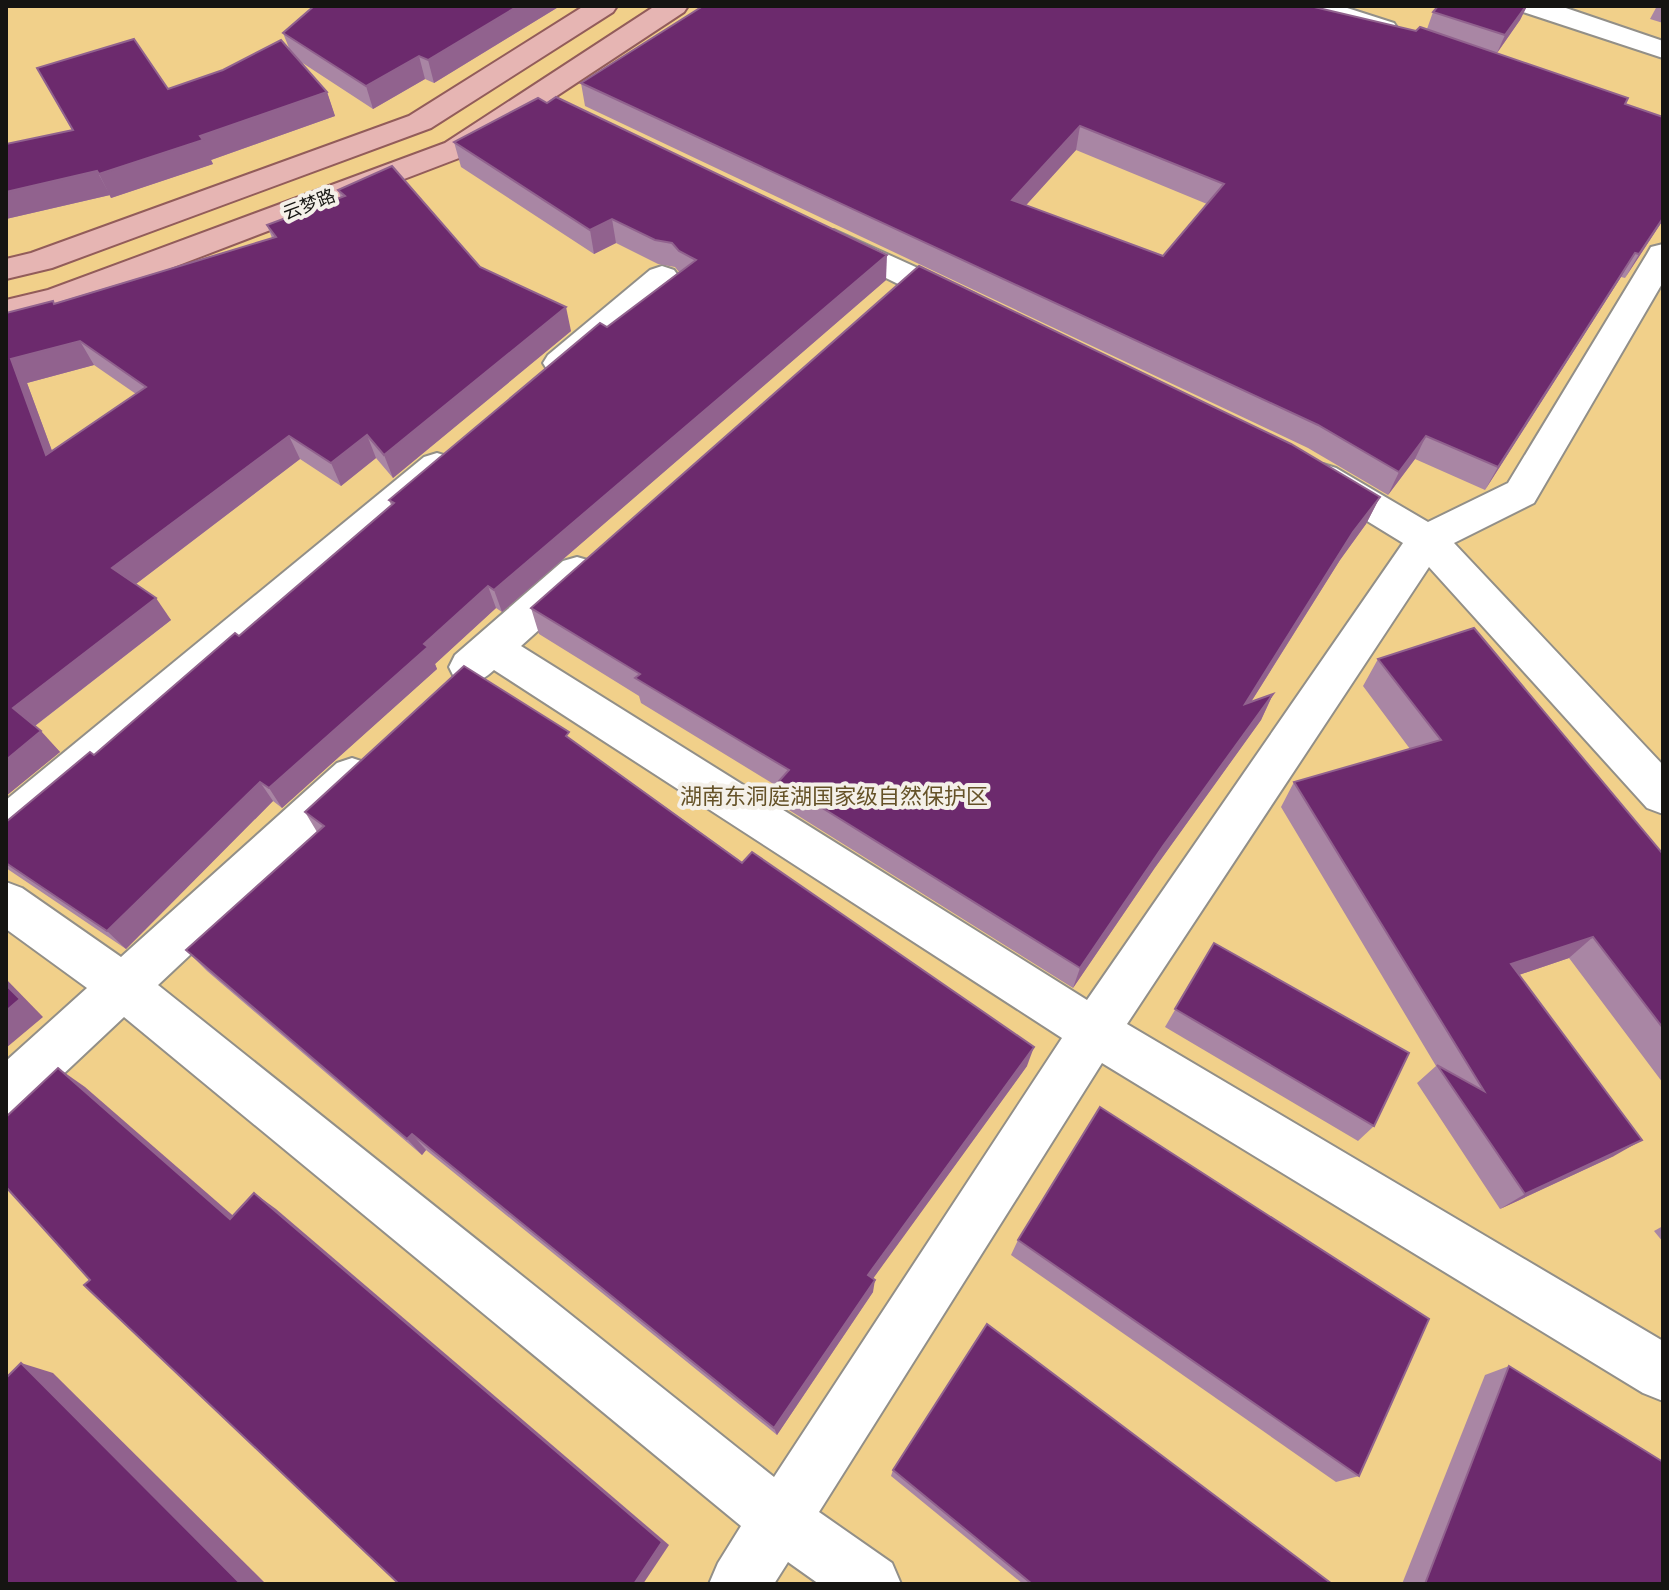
<svg xmlns="http://www.w3.org/2000/svg" width="1669" height="1590" font-family="'IBM Plex Sans','Noto Sans SC',sans-serif">
<style>
.green{fill:#f1d08a}
.lines{fill:none;stroke-linecap:round;stroke-linejoin:round}
.minor-casing{stroke:#928f88;stroke-width:4}
.major-casing{stroke:#925c5a;stroke-width:4}
.minor{fill:#fff;fill-rule:evenodd}
.major{fill:#e6b5b3;fill-rule:evenodd}
.wall{fill:#a986a4;fill-rule:evenodd}
.shaded-wall{fill:#91628e}
.building{fill:#6c2a6d;stroke:#91628e;stroke-width:2;fill-rule:evenodd}
.labels{text-anchor:middle;dominant-baseline:central;stroke-width:8;stroke-linejoin:round;paint-order:stroke}
.far-street-label{font-size:18px;fill:#151412;stroke:#f4f0e9}
.park-label{font-size:22px;fill:#655228;stroke:#f4f0e9}
</style>
<rect width="100%" height="100%" fill="#e6e3dc"/>
<rect class="green" x="6" y="6" width="1657" height="1578"/>
<g class="lines">
<g class="minor-casing">
<g id="minor">
<path d="M 1300,6 L 1341,6 L 1394,23 L 1398,29 L 1394,35 L 1384,37 L 1304,12 Z"/>
<path d="M 1519,6 L 1560,6 L 1663,41 L 1663,58 L 1523,12 Z"/>
<path d="M 834,230 L 975,294 L 980,302 L 975,310 L 963,313 L 951,310 L 823,247 L 818,240 L 823,233 Z"/>
<path d="M 1663,244 L 1663,282 L 1534,503 L 1454,543 L 1663,765 L 1663,814 L 1647,808 L 1429,567 L 1127,1024 L 1663,1341 L 1663,1401 L 1643,1393 L 1102,1063 L 819,1512 L 892,1563 L 901,1584 L 819,1584 L 788,1562 L 774,1584 L 709,1584 L 718,1563 L 741,1526 L 124,1017 L 24,1111 L 6,1118 L 6,1061 L 87,988 L 6,929 L 6,882 L 22,888 L 121,957 L 337,763 L 352,758 L 367,763 L 374,776 L 367,789 L 158,985 L 774,1477 L 1062,1038 L 494,670 C 481,682 472,684 455,679 L 449,667 L 455,655 L 563,561 L 577,557 L 591,561 L 597,572 L 591,583 L 521,646 L 1087,1000 L 1403,543 L 1310,486 L 1304,477 L 1310,468 L 1323,464 L 1336,468 L 1428,522 L 1508,483 L 1647,254 L 1651,247 Z"/>
<path d="M 662,266 L 674,270 L 679,277 L 674,284 L 572,371 L 560,375 L 548,371 L 543,363 L 548,355 L 650,270 Z"/>
<path d="M 437,453 L 450,457 L 456,466 L 450,475 L 22,841 L 6,846 L 6,800 L 424,457 Z"/>
</g>
</g>
<g class="major-casing">
<g id="major">
<path d="M 584,6 L 617,6 L 613,12 L 431,128 L 52,268 L 6,279 L 6,259 L 31,253 L 409,116 Z"/>
<path d="M 655,6 L 688,6 L 684,12 L 467,155 L 69,307 L 6,322 L 6,300 L 48,290 L 445,143 Z"/>
</g>
</g>
<use href="#minor" class="minor"/>
<use href="#major" class="major"/>
</g>
<g class="wall">
<path d="M 560,6 L 434,83 L 425,79 L 373,109 L 301,62 L 327,92 L 335,116 L 211,160 L 213,164 L 111,198 L 110,195 L 6,219 L 6,144 L 72,130 L 37,68 L 168,89 L 289,48 L 283,33 Z"/>
<path d="M 1438,6 L 1527,6 L 1520,20 L 1497,53 L 1625,104 L 1663,220 L 1625,278 L 1621,277 L 1485,490 L 1415,459 L 1388,495 L 1308,448 L 585,106 L 581,83 L 1416,31 L 1427,29 L 1433,12 ZM 1076,150 L 1207,204 L 1163,256 L 1026,205 Z"/>
<path d="M 1657,6 L 1663,6 L 1663,23 L 1650,19 Z"/>
<path d="M 454,142 L 886,280 L 502,612 L 496,608 L 435,664 L 437,669 L 282,808 L 273,801 L 126,949 L 6,868 L 6,822 L 94,755 L 239,636 L 391,505 L 389,500 L 607,327 L 679,272 L 675,267 L 658,264 L 616,243 L 594,254 L 461,167 Z"/>
<path d="M 338,190 L 480,267 L 571,331 L 393,478 L 376,458 L 341,486 L 300,459 L 136,584 L 171,620 L 35,726 L 60,752 L 6,796 L 6,313 L 55,303 L 272,238 L 267,225 L 341,198 ZM 94,365 L 136,394 L 52,451 L 27,383 Z"/>
<path d="M 1380,497 L 1366,524 L 1340,560 L 1251,702 L 1273,694 L 1261,720 L 1154,869 L 1073,988 L 781,805 L 780,788 L 641,703 L 639,696 L 539,634 L 531,608 Z"/>
<path d="M 1378,659 L 1663,854 L 1663,1083 L 1569,958 L 1519,975 L 1614,1156 L 1500,1209 L 1417,1083 L 1436,1066 L 1281,807 L 1294,782 L 1410,749 L 1363,686 Z"/>
<path d="M 572,740 L 1027,1066 L 873,1278 L 873,1292 L 777,1435 L 426,1150 L 422,1155 L 207,971 L 186,950 L 317,832 L 305,812 Z"/>
<path d="M 1214,943 L 1374,1126 L 1358,1141 L 1165,1027 Z"/>
<path d="M 1663,1226 L 1663,1242 L 1654,1231 Z"/>
<path d="M 1018,1240 L 1359,1476 L 1336,1482 L 1011,1255 Z"/>
<path d="M 1509,1366 L 1663,1584 L 1402,1584 L 1485,1375 Z"/>
<path d="M 893,1470 L 1332,1584 L 1023,1584 L 891,1476 Z"/>
</g>
<g class="shaded-wall">
<path d="M 518,6 L 560,6 L 434,83 L 428,60 Z"/>
<path d="M 1526,6 L 1527,6 L 1520,20 L 1497,53 L 1505,35 Z"/>
<path d="M 419,56 L 425,79 L 373,109 L 366,86 Z"/>
<path d="M 327,92 L 335,116 L 211,160 L 213,164 L 111,198 L 99,174 L 200,136 Z"/>
<path d="M 1080,126 L 1076,150 L 1009,224 L 1012,200 Z"/>
<path d="M 97,171 L 110,195 L 6,219 L 6,192 Z"/>
<path d="M 1663,218 L 1663,220 L 1625,278 L 1639,254 Z"/>
<path d="M 612,219 L 616,243 L 594,254 L 590,230 Z"/>
<path d="M 1635,253 L 1621,277 L 1485,490 L 1498,467 Z"/>
<path d="M 887,255 L 886,280 L 502,612 L 494,590 Z"/>
<path d="M 566,307 L 571,331 L 393,478 L 384,455 Z"/>
<path d="M 80,341 L 94,365 L 27,383 L 62,478 L 46,455 L 11,359 Z"/>
<path d="M 367,435 L 376,458 L 341,486 L 331,463 Z"/>
<path d="M 289,436 L 300,459 L 128,590 L 112,568 Z"/>
<path d="M 1426,436 L 1415,459 L 1388,495 L 1399,472 Z"/>
<path d="M 1380,497 L 1366,524 L 1340,560 L 1234,729 L 1245,704 L 1353,532 Z"/>
<path d="M 488,586 L 496,608 L 435,664 L 437,669 L 282,808 L 269,788 Z"/>
<path d="M 156,598 L 171,620 L 32,728 L 13,708 Z"/>
<path d="M 1273,694 L 1261,720 L 1154,869 L 1073,988 L 1080,968 L 1163,846 Z"/>
<path d="M 41,731 L 60,752 L 6,796 L 6,760 Z"/>
<path d="M 260,782 L 273,801 L 126,949 L 107,931 Z"/>
<path d="M 1593,937 L 1569,958 L 1489,985 L 1511,964 Z"/>
<path d="M 6,979 L 43,1017 L 6,1048 Z"/>
<path d="M 1034,1047 L 1027,1066 L 867,1287 L 868,1275 Z"/>
<path d="M 58,1068 L 85,1087 L 253,1233 L 230,1219 Z"/>
<path d="M 412,1134 L 426,1150 L 422,1155 L 407,1139 Z"/>
<path d="M 1642,1140 L 1614,1156 L 1500,1209 L 1525,1194 Z"/>
<path d="M 254,1193 L 276,1209 L 669,1545 L 643,1584 L 634,1584 Z"/>
<path d="M 875,1280 L 873,1292 L 777,1435 L 774,1428 Z"/>
<path d="M 21,1363 L 53,1373 L 266,1584 L 241,1584 Z"/>
</g>
<g class="building">
<path d="M 314,6 L 518,6 L 428,60 L 419,56 L 366,86 L 283,33 Z"/>
<path d="M 703,6 L 1310,6 L 1416,31 L 1420,27 L 1628,98 L 1625,104 L 1663,117 L 1663,218 L 1639,254 L 1635,253 L 1498,467 L 1426,436 L 1399,472 L 1318,425 L 581,83 ZM 1080,126 L 1224,184 L 1163,256 L 1012,200 Z"/>
<path d="M 1438,6 L 1526,6 L 1505,35 L 1433,12 Z"/>
<path d="M 134,39 L 168,89 L 223,70 L 281,40 L 327,92 L 200,136 L 203,140 L 99,174 L 97,171 L 6,192 L 6,144 L 73,130 L 37,68 Z"/>
<path d="M 556,97 L 887,255 L 494,590 L 488,586 L 424,644 L 428,647 L 269,788 L 260,782 L 107,931 L 6,863 L 6,822 L 90,752 L 94,755 L 235,633 L 239,636 L 394,503 L 389,500 L 600,323 L 607,327 L 696,260 L 679,251 L 672,243 L 655,240 L 612,219 L 590,230 L 454,142 L 538,98 L 547,103 Z"/>
<path d="M 392,166 L 480,267 L 566,307 L 384,455 L 367,435 L 331,463 L 289,436 L 112,568 L 156,598 L 13,708 L 41,731 L 6,760 L 6,313 L 53,301 L 54,304 L 276,237 L 267,225 L 345,196 L 338,190 ZM 80,341 L 146,387 L 46,455 L 11,359 Z"/>
<path d="M 919,266 L 1291,444 L 1380,497 L 1353,532 L 1245,704 L 1273,694 L 1163,846 L 1080,968 L 779,781 L 789,770 L 635,678 L 640,674 L 531,608 Z"/>
<path d="M 1474,628 L 1663,854 L 1663,1028 L 1593,937 L 1511,964 L 1642,1140 L 1525,1194 L 1437,1065 L 1484,1091 L 1294,782 L 1441,740 L 1378,659 Z"/>
<path d="M 464,666 L 569,732 L 566,736 L 742,863 L 752,852 L 1034,1047 L 868,1275 L 875,1280 L 774,1428 L 412,1134 L 407,1139 L 186,950 L 324,826 L 305,812 Z"/>
<path d="M 1214,943 L 1409,1053 L 1374,1126 L 1175,1009 Z"/>
<path d="M 6,985 L 20,999 L 6,1011 Z"/>
<path d="M 58,1068 L 230,1219 L 254,1193 L 662,1542 L 634,1584 L 399,1584 L 84,1285 L 90,1280 L 6,1187 L 6,1117 Z"/>
<path d="M 1100,1107 L 1429,1319 L 1359,1476 L 1018,1240 Z"/>
<path d="M 987,1324 L 1332,1584 L 1032,1584 L 893,1470 Z"/>
<path d="M 21,1363 L 241,1584 L 6,1584 L 6,1378 Z"/>
<path d="M 1509,1366 L 1663,1462 L 1663,1584 L 1425,1584 Z"/>
</g>
<g class="labels">
<g class="far-street-label">
<text transform="translate(309 204) rotate(-21)">云梦路</text>
</g>
<g class="park-label">
<text x="834" y="795">湖南东洞庭湖国家级自然保护区</text>
</g>
</g>
<rect width="1669" height="1590" fill="none" stroke="#151412" stroke-width="16"/>
</svg>
